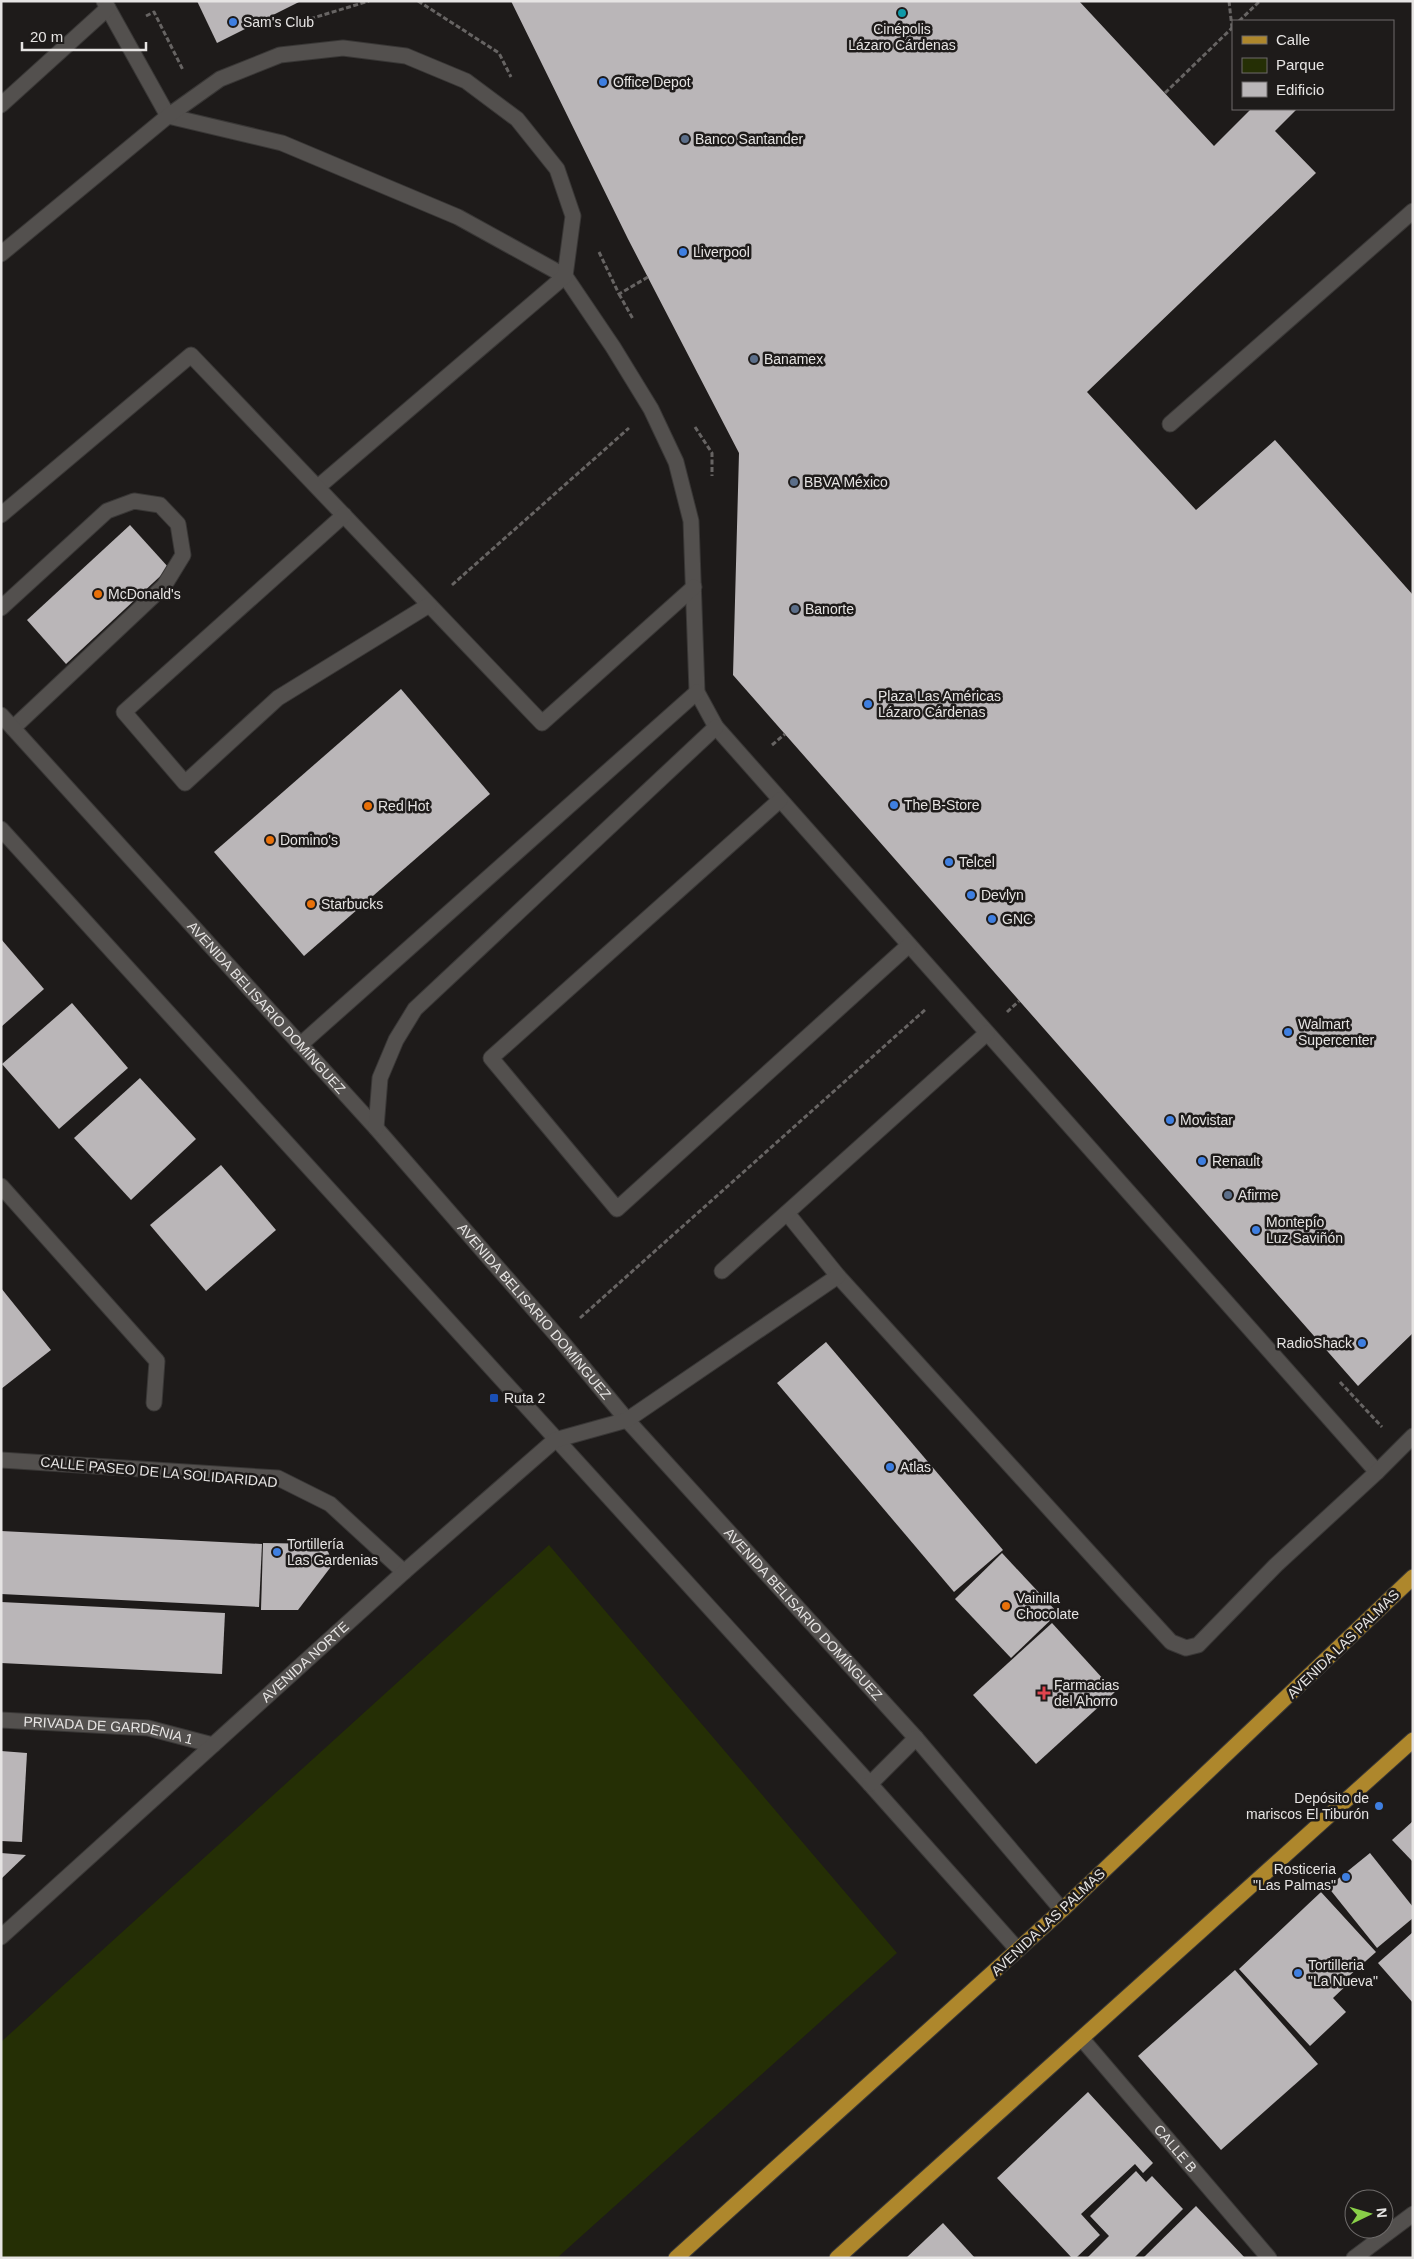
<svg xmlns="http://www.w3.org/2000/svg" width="1414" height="2259" font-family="Arial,sans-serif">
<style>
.green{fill:#252f05}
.building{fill:#bab6b8}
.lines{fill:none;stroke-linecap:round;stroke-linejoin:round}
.minor-casing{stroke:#393736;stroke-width:17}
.major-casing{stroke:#393736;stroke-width:17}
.path{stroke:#676463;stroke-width:3;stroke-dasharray:5 2.5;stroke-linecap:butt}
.minor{stroke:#53504e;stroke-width:15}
.major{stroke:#ae872c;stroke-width:15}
.culture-dot{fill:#0f9aa8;stroke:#1e1b1a;stroke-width:2}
.shop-dot{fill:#3f7fe0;stroke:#1e1b1a;stroke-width:2}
.service-dot{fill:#5c6f8a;stroke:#1e1b1a;stroke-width:2}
.food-dot{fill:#e8710a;stroke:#1e1b1a;stroke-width:2}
.transit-dot{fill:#1a4fb4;stroke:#1e1b1a;stroke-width:2}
.health-dot{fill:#e0444e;stroke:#1e1b1a;stroke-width:2}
.labels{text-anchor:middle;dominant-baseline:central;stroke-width:5;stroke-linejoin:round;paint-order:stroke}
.poi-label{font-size:14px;fill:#e6e4e3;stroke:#1e1b1a;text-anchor:start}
.street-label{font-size:14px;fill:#e6e4e3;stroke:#1e1b1a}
</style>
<rect width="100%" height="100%" fill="#1e1b1a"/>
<path class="green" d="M 549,1545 L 897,1953 L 557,2258 L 1,2258 L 1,2042 Z"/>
<g class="building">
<path d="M 197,1 L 301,1 L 217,43 Z"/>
<path d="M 511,1 L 1079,1 L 1214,146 L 1251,109 L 1297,109 L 1275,131 L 1316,173 L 1087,392 L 1196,510 L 1275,440 L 1413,595 L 1413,1333 L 1358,1386 L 733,675 L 739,453 L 628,239 Z"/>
<path d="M 130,525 L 169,568 L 66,664 L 27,620 Z"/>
<path d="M 401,689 L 490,794 L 304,956 L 214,852 Z"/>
<path d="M 1,939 L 44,989 L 1,1027 Z"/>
<path d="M 72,1003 L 128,1068 L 59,1129 L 2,1064 Z"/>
<path d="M 140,1078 L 196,1139 L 131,1200 L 74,1138 Z"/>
<path d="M 221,1165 L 276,1230 L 206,1291 L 150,1225 Z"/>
<path d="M 1,1288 L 51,1350 L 1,1389 Z"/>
<path d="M 826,1342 L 1003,1550 L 954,1592 L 777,1383 Z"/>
<path d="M 1,1531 L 262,1544 L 259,1607 L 1,1594 Z"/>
<path d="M 263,1543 L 325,1544 L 333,1564 L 298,1610 L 261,1610 Z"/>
<path d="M 1002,1553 L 1058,1613 L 1011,1658 L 955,1599 Z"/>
<path d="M 1,1602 L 225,1613 L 222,1674 L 1,1663 Z"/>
<path d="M 1052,1623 L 1115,1692 L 1036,1764 L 973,1695 Z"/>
<path d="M 1,1751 L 27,1753 L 22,1842 L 1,1841 Z"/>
<path d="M 1413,1821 L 1413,1862 L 1392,1840 Z"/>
<path d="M 1,1853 L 26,1855 L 1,1879 Z"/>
<path d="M 1370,1853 L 1413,1907 L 1413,1918 L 1377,1948 L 1328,1887 Z"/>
<path d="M 1321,1892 L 1376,1952 L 1349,1976 L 1352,1980 L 1333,1998 L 1346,2012 L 1310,2046 L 1239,1969 Z"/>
<path d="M 1413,1932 L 1413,2003 L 1378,1963 Z"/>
<path d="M 1235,1970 L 1318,2064 L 1221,2150 L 1138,2056 Z"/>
<path d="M 1088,2092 L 1153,2163 L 1143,2173 L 1135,2164 L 1081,2214 L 1100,2235 L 1076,2258 L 1072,2258 L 997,2178 Z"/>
<path d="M 1136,2171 L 1146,2182 L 1152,2176 L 1183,2209 L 1134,2258 L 1087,2258 L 1109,2236 L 1090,2216 Z"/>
<path d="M 1196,2206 L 1245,2258 L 1143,2258 Z"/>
<path d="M 943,2223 L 975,2258 L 906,2258 Z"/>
</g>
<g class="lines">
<g class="minor-casing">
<g id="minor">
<path d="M 104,1 L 168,116 L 282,143 L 458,217 L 565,276 L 613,347 L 651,409 L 676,462 L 691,521 L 697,692 L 716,727 L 1377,1472"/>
<path d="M 1,105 L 108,8"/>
<path d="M 1,254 L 168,116 L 220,79 L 280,55 L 343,48 L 406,56 L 466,81 L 517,119 L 557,169 L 573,216 L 565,276 L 318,487"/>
<path d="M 1170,424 L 1413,211"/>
<path d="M 1,515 L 191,355 L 542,723 L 694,587"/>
<path d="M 344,515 L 124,712 L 185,783 L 278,698 L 429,605"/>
<path d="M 1,608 L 107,511 L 134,501 L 160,505 L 178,524 L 183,555 L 164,586 L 13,728"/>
<path id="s1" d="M 1,715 L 376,1128 L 558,1337 L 627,1420 L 916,1738 L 1062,1910"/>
<path d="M 780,800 L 491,1058 L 617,1209 L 909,945"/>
<path d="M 1,829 L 870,1784 L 1018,1950"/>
<path d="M 300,1045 L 697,692"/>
<path d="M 376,1128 L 380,1078 L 396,1040 L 415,1009 L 716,727"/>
<path d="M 1,1186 L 157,1361 L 154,1403"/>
<path d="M 787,1213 L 838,1276 L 1126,1593 L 1171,1642 L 1186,1648 L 1198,1645 L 1276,1565 L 1377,1472 L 1413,1436"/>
<path d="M 722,1271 L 987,1033"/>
<path d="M 1,1460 L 278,1478 L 330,1504 L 404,1572"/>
<path id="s2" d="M 1,1720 L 148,1728 L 213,1745"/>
<path d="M 870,1784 L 916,1738"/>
<path id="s3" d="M 1,1937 L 404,1572 L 555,1440 L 627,1420 L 838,1276"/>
<path id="s4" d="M 1082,2039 L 1269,2258"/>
<path d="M 1354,2258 L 1413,2214"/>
</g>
</g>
<g class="major-casing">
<g id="major">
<path d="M 676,2258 L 1062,1910 L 1413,1577"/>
<path d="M 837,2258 L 1413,1740"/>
</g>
</g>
<g class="path">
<path d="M 418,1 L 499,53 L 511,77"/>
<path d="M 1229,1 L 1232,28"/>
<path d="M 146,16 L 154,12 L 183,70"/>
<path d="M 303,21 L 369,1"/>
<path d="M 1239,21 L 1260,1"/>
<path d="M 1165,93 L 1233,27"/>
<path d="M 599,252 L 619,294 L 648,277"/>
<path d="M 619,294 L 633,319"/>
<path d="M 695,427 L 712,453 L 712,476"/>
<path d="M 452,585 L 629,428"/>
<path d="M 772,745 L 785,734"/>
<path d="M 1007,1012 L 1019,1001"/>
<path d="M 580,1318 L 926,1009"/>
<path d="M 1340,1382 L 1382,1427"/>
</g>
<use href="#minor" class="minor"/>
<use href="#major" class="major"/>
</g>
<circle class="culture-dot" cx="902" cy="13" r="5"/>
<g class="shop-dot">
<circle cx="233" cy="22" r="5"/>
<circle cx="603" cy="82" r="5"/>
<circle cx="683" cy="252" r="5"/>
<circle cx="868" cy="704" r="5"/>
<circle cx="894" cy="805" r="5"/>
<circle cx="949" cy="862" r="5"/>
<circle cx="971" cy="895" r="5"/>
<circle cx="992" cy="919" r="5"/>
<circle cx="1288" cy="1032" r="5"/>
<circle cx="1170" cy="1120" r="5"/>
<circle cx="1202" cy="1161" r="5"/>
<circle cx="1256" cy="1230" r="5"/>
<circle cx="1362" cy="1343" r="5"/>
<circle cx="890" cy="1467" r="5"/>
<circle cx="277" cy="1552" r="5"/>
<circle cx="1379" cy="1806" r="5"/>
<circle cx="1346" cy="1877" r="5"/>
<circle cx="1298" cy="1973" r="5"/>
</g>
<g class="service-dot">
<circle cx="685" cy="139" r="5"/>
<circle cx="754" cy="359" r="5"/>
<circle cx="794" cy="482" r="5"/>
<circle cx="795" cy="609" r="5"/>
<circle cx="1228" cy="1195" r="5"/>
</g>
<g class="food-dot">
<circle cx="98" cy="594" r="5"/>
<circle cx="368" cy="806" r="5"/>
<circle cx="270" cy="840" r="5"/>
<circle cx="311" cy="904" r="5"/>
<circle cx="1006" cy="1606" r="5"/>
</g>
<rect class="transit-dot" x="489" y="1393" width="10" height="10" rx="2.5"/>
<path class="health-dot" d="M1041.5 1685.5h5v5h5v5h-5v5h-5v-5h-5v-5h5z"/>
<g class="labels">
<g class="poi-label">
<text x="243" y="22">Sam's Club</text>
<text x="902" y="29" text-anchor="middle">Cinépolis<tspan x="902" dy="16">Lázaro Cárdenas</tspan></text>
<text x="613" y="82">Office Depot</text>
<text x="695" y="139">Banco Santander</text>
<text x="693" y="252">Liverpool</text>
<text x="764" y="359">Banamex</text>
<text x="804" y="482">BBVA México</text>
<text x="108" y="594">McDonald's</text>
<text x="805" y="609">Banorte</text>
<text x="878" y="696">Plaza Las Américas<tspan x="878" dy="16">Lázaro Cárdenas</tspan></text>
<text x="904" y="805">The B-Store</text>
<text x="378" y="806">Red Hot</text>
<text x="280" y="840">Domino's</text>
<text x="959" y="862">Telcel</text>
<text x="981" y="895">Devlyn</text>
<text x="321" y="904">Starbucks</text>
<text x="1002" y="919">GNC</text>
<text x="1298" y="1024">Walmart<tspan x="1298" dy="16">Supercenter</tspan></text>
<text x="1180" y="1120">Movistar</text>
<text x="1212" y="1161">Renault</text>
<text x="1238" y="1195">Afirme</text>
<text x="1266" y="1222">Montepío<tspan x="1266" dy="16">Luz Saviñón</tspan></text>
<text x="1352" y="1343" text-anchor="end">RadioShack</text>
<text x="504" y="1398">Ruta 2</text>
<text x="900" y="1467">Atlas</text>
<text x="287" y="1544">Tortillería<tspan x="287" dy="16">Las Gardenias</tspan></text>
<text x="1016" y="1598">Vainilla<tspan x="1016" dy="16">Chocolate</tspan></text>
<text x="1054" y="1685">Farmacias<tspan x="1054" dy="16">del Ahorro</tspan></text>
<text x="1369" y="1798" text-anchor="end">Depósito de<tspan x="1369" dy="16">mariscos El Tiburón</tspan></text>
<text x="1336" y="1869" text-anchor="end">Rosticeria<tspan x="1336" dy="16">"Las Palmas"</tspan></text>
<text x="1308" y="1965">Tortilleria<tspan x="1308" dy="16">"La Nueva"</tspan></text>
</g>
<g class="street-label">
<text stroke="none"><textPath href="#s1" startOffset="395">AVENIDA BELISARIO DOMÍNGUEZ</textPath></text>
<text stroke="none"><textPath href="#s1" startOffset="800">AVENIDA BELISARIO DOMÍNGUEZ</textPath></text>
<text transform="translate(159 1472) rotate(5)">CALLE PASEO DE LA SOLIDARIDAD</text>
<text stroke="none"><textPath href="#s1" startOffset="1205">AVENIDA BELISARIO DOMÍNGUEZ</textPath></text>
<text transform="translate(1343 1644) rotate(-44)">AVENIDA LAS PALMAS</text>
<text stroke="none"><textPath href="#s3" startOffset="410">AVENIDA NORTE</textPath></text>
<text stroke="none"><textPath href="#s2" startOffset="108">PRIVADA DE GARDENIA 1</textPath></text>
<text transform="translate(1048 1922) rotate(-43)">AVENIDA LAS PALMAS</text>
<text stroke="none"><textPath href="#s4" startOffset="144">CALLE B</textPath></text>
</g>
</g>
<rect width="1414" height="2259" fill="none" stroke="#e6e4e3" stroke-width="5"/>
<rect x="1232" y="20" width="162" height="90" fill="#1e1b1a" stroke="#6e6b6a"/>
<rect x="1242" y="36" width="25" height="8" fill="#ae872c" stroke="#6e6b6a"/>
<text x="1276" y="45" font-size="15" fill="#e6e4e3">Calle</text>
<rect x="1242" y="58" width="25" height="15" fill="#252f05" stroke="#6e6b6a"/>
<text x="1276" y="70" font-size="15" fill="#e6e4e3">Parque</text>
<rect x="1242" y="82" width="25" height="15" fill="#bab6b8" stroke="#6e6b6a"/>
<text x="1276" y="95" font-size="15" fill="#e6e4e3">Edificio</text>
<g transform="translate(1369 2214) rotate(85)"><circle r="24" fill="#1e1b1a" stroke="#6e6b6a"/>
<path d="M0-4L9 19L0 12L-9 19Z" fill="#89cf48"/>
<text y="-8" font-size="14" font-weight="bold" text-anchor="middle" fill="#e6e4e3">N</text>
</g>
<path d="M22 42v8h124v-8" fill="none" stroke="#e6e4e3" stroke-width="2.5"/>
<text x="30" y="42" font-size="15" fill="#e6e4e3" stroke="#1e1b1a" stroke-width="4" paint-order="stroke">20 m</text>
</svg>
